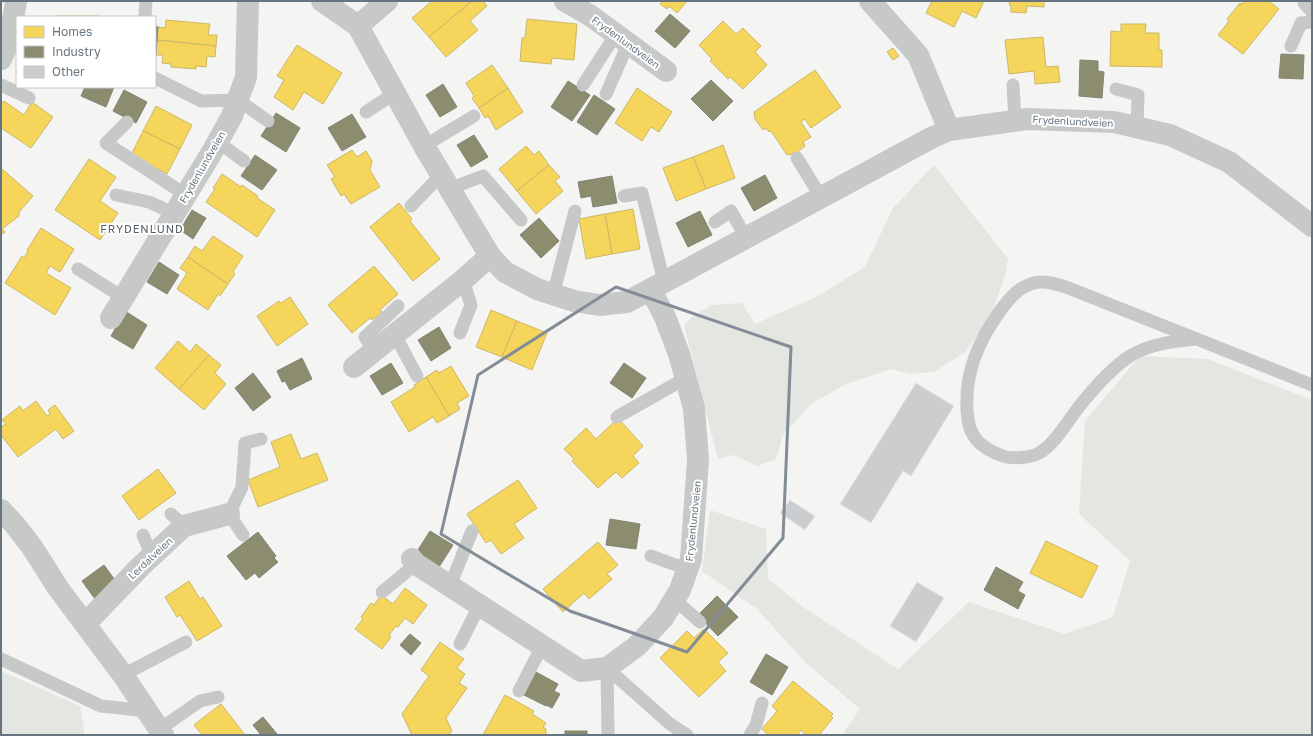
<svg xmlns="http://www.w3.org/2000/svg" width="1313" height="736" font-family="'Golos Text',sans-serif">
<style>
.green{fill:#e3e6e1}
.homes{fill:#f6d55c;stroke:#cbb867}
.industry{fill:#8c8c6e;stroke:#818574}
.building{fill:#cccdce;stroke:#e4e4e3}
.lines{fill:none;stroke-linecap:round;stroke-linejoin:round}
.service{stroke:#c7c9c9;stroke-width:13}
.minor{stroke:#c7c9c9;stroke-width:22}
.marked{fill:none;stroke:#828d97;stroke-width:3;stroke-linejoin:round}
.labels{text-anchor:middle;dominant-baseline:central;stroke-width:4;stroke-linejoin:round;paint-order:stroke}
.street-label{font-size:10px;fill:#677581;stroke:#fff}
.neighbourhood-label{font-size:11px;letter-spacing:1px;fill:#545e66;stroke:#fff}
</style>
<rect width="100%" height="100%" fill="#f4f4f3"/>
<g class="green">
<path d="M 934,165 L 1008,259 L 1006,272 L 990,318 L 965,352 L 934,372 L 910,374 L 891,369 L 846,384 L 811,404 L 783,435 L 776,459 L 757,466 L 734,455 L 718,459 L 684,325 L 693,316 L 712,305 L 742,303 L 755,324 L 818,296 L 865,267 L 893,208 Z"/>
<path d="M 1140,356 L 1208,359 L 1312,400 L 1312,735 L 842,735 L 860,709 L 805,662 L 757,609 L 702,571 L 710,510 L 766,529 L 768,579 L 806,609 L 898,669 L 969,602 L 1065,634 L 1113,617 L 1130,561 L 1079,514 L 1085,421 Z"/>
<path d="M 1,671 L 80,706 L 85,735 L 1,735 Z"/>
</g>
<g class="homes">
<path d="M 432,1 L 472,1 L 429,37 L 412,18 Z"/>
<path d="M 472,1 L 483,1 L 487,6 L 470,21 L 478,30 L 446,57 L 429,37 Z"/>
<path d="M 663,1 L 687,1 L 677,13 L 669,6 L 667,9 L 660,4 Z"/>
<path d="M 932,1 L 984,1 L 976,18 L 962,11 L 954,27 L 926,13 Z"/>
<path d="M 1010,1 L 1044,1 L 1044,7 L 1027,6 L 1026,13 L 1011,12 L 1011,5 L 1009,5 Z"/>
<path d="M 1244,1 L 1269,1 L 1279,9 L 1243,54 L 1218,35 L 1229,21 L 1227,19 L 1240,3 L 1241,5 Z"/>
<rect x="56" y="16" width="43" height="1"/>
<path d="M 527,19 L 577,24 L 574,60 L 552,58 L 551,64 L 520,61 L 522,38 L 525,38 Z"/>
<path d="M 166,20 L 210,24 L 208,35 L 217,35 L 216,46 L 157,40 L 158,27 L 165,28 Z"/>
<path d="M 723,21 L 736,34 L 743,28 L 761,46 L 755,52 L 767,65 L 743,89 L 730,77 L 728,79 L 710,61 L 712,59 L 699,45 Z"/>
<path d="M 1121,24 L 1146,24 L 1145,33 L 1159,33 L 1159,50 L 1162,50 L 1162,67 L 1110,66 L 1111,31 L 1121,32 Z"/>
<path d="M 1043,37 L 1046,67 L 1058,66 L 1060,82 L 1035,84 L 1034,71 L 1009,74 L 1005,40 Z"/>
<path d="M 157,40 L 216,46 L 215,57 L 207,56 L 206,67 L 196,66 L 196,69 L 171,67 L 171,64 L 162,63 L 163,55 L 155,55 Z"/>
<path d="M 297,45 L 342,73 L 323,104 L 304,92 L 293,110 L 274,97 L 284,80 L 277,76 Z"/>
<path d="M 893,48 L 899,56 L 893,60 L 887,52 Z"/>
<path d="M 492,65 L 508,88 L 479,108 L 472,98 L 474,96 L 466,83 Z"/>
<path d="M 815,70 L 841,107 L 811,128 L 805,119 L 801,122 L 811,137 L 803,142 L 805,146 L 796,153 L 787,155 L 771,131 L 769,132 L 766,128 L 763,130 L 755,119 L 754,112 Z"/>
<path d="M 508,88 L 523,112 L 496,130 L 488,116 L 485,118 L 479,108 Z"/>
<path d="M 637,88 L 672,112 L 659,132 L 651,127 L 642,141 L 615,123 Z"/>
<path d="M 4,101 L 24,115 L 32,102 L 53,117 L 31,148 L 1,128 L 1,104 Z"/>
<path d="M 156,106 L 192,125 L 180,149 L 143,131 Z"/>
<path d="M 143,131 L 180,149 L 167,174 L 131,155 Z"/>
<path d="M 723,145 L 735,178 L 706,189 L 693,157 Z"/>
<path d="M 526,146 L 534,155 L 539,151 L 549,165 L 517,191 L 499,169 Z"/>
<path d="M 352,150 L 357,157 L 366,151 L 372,161 L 370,170 L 380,187 L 351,204 L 344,194 L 341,196 L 331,179 L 335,177 L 327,165 Z"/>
<path d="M 693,157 L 706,189 L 676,201 L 663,168 Z"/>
<path d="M 89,159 L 116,177 L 100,201 L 118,213 L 100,240 L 55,210 Z"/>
<path d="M 549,165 L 560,177 L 555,181 L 563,191 L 536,214 L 517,191 Z"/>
<path d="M 2,169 L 33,196 L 19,212 L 19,216 L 2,229 L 5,232 L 1,235 L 1,171 Z"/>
<path d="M 222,174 L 241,187 L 242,185 L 258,196 L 257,198 L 275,210 L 257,237 L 206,202 L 215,189 L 213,188 Z"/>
<path d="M 399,203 L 412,219 L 410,221 L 440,259 L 413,281 L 370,227 Z"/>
<path d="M 633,209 L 640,249 L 612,254 L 605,214 Z"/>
<path d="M 605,214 L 612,254 L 586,259 L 579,219 Z"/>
<path d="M 41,228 L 74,249 L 60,272 L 50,266 L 46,273 L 71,288 L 55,315 L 5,283 L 22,256 L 24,258 L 28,251 L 27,250 Z"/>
<path d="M 213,236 L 243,256 L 233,272 L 235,274 L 228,284 L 188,257 L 195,246 L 202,251 Z"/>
<path d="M 188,257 L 228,284 L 220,296 L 218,294 L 208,310 L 177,289 L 187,273 L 180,268 Z"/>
<path d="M 374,266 L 398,294 L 380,310 L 382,312 L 372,320 L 370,318 L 352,333 L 328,305 Z"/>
<path d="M 290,297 L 308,324 L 277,346 L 257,316 L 279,301 L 281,303 Z"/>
<path d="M 491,310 L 517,321 L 502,357 L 476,347 Z"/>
<path d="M 517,321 L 547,333 L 532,370 L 502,357 Z"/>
<path d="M 178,341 L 190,352 L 196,344 L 209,355 L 179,389 L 155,368 Z"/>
<path d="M 209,355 L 221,365 L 215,373 L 226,384 L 204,410 L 179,389 Z"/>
<path d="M 451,366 L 469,396 L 457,403 L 460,409 L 449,416 L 426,377 L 437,370 L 439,373 Z"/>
<path d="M 426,377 L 449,416 L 437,423 L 433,417 L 409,432 L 391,402 L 415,387 L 414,385 Z"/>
<path d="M 36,401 L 47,416 L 50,414 L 48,410 L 55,405 L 74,431 L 63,439 L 56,429 L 18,457 L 1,435 L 1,427 L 6,424 L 2,420 L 20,406 L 23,411 Z"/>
<path d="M 618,418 L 643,446 L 633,456 L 639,463 L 622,478 L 616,472 L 598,488 L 572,461 L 574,459 L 564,449 L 586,428 L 596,439 Z"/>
<path d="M 291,434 L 301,459 L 317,453 L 328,480 L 258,507 L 248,480 L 280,467 L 271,442 Z"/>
<path d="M 158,469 L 176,493 L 139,520 L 122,496 Z"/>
<path d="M 518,480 L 537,508 L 514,524 L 524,538 L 501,554 L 491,540 L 486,543 L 467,514 Z"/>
<path d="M 1046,541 L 1098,566 L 1082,598 L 1030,573 Z"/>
<path d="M 598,542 L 618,565 L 607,574 L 612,579 L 589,599 L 584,593 L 563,612 L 543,589 Z"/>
<path d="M 189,581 L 200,599 L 203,597 L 222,626 L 197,641 L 180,615 L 177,617 L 165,597 Z"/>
<path d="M 405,588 L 427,605 L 413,624 L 405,618 L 398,627 L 396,626 L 389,635 L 391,637 L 382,649 L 355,629 L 363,619 L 361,617 L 371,603 L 374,605 L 381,595 L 393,604 Z"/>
<path d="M 704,629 L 728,653 L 718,662 L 726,671 L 699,697 L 660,658 L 687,631 L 694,638 Z"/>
<path d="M 440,642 L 464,659 L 457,668 L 465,674 L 459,683 L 467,688 L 446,718 L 452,731 L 450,732 L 451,735 L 412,735 L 402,714 L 429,676 L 421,670 Z"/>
<path d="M 793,681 L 833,714 L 831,716 L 833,718 L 819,735 L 806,735 L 801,730 L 797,735 L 768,735 L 762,729 L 777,711 L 772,706 Z"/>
<path d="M 505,695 L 534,711 L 532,714 L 546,723 L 543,727 L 546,729 L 546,735 L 483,735 Z"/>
<path d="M 221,704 L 245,735 L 202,735 L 194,725 Z"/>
</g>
<g class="industry">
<path d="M 670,14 L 690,31 L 675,48 L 655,31 Z"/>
<path d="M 155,26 L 158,27 L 156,55 L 155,55 Z"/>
<path d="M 1281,54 L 1304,55 L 1303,79 L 1279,78 Z"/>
<path d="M 1080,60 L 1098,61 L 1098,71 L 1104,72 L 1102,98 L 1079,96 Z"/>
<path d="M 711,80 L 733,101 L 713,121 L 691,99 Z"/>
<path d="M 568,81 L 590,95 L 572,121 L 551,107 Z"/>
<path d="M 443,84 L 457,107 L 440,117 L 426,95 Z"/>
<path d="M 85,87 L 114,87 L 106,107 L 81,96 Z"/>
<path d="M 124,90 L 147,102 L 136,123 L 113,111 Z"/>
<path d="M 594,95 L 615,109 L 597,135 L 577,122 Z"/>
<path d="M 276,113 L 300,128 L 286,152 L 261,136 Z"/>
<path d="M 352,114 L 366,137 L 342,151 L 328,128 Z"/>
<path d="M 474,135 L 488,157 L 471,167 L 457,145 Z"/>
<path d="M 255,155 L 277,170 L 262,190 L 241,176 Z"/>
<path d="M 765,175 L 777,198 L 754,211 L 741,188 Z"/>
<path d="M 612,176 L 617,203 L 593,207 L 591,196 L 581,198 L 578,182 Z"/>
<path d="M 192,210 L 206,218 L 193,239 L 180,230 Z"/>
<path d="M 700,211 L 712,235 L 688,247 L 676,223 Z"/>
<path d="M 539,218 L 559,241 L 541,258 L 520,235 Z"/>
<path d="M 159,262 L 179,275 L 167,294 L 147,282 Z"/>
<path d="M 125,311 L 147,325 L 133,349 L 111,336 Z"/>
<path d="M 439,327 L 451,348 L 431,361 L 418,340 Z"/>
<path d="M 302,358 L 312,379 L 290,390 L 285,381 L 282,382 L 277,371 Z"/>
<path d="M 391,363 L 403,383 L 382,395 L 370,376 Z"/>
<path d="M 624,363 L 646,378 L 632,398 L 610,383 Z"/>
<path d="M 253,373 L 271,397 L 253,411 L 235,388 Z"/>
<path d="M 610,519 L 640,524 L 636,549 L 606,545 Z"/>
<path d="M 430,531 L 453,545 L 439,567 L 416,553 Z"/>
<path d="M 258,532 L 276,556 L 274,558 L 278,562 L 259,578 L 255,573 L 246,580 L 227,556 Z"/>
<path d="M 104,565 L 117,583 L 95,599 L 82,581 Z"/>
<path d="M 996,567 L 1023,582 L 1018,591 L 1025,595 L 1018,609 L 984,590 Z"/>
<path d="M 717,596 L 738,617 L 718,636 L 698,615 Z"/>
<path d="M 410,634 L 421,643 L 411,655 L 400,645 Z"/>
<path d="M 766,654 L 788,667 L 772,695 L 750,682 Z"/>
<path d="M 534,671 L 558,684 L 554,691 L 560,694 L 552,708 L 546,705 L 546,706 L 522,694 Z"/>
<path d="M 263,717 L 277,734 L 276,735 L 261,735 L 253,725 Z"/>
<rect x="565" y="731" width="22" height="4"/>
</g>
<g class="building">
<path d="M 916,383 L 954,406 L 911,476 L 903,471 L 871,523 L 840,504 Z"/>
<path d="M 790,500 L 815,516 L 805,530 L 780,513 Z"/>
<path d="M 917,582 L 944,598 L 916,642 L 890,626 Z"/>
</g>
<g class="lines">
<g class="service">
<path d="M 1304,1 L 1304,3 L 1312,12"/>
<path d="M 145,17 L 146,1"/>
<path d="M 1291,46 L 1301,23 L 1312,22"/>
<path d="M 155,78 L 201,101 L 238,100 L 268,121"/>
<path d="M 1,85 L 29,98"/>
<path d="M 583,85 L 616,34"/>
<path d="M 1013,85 L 1015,121"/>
<path d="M 1116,89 L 1138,95 L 1137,127"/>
<path d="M 606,94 L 628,44"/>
<path d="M 366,112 L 395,93"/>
<path d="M 127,122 L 106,143 L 186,195"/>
<path d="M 218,142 L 244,161"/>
<path d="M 424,146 L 474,116"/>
<path d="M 797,158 L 821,197"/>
<path d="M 449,189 L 483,176 L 521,220"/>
<path d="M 116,195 L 149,202 L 175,214"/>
<path d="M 624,196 L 642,193 L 664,282"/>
<path d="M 411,206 L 441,175"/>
<path d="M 715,222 L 731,211 L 746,238"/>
<path d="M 78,269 L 124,298"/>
<path d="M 553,295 L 575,211"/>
<path d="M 460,333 L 471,305 L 463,280"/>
<path d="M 395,335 L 417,376"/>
<path d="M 1197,339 C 1173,341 1150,344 1130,356 C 1110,369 1093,389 1078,408 C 1068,421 1054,445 1039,453 C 1031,458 1011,459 1003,456 C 993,453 979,445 974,436 C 968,428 968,419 967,410 C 965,372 978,342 1000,311 C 1009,299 1018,287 1034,283 C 1044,280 1057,284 1066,287 L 1312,385"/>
<path d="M 374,351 L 365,337 L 398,306"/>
<path d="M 617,417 L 686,378"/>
<path d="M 171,514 L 184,526"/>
<path d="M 143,535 L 152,556"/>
<path d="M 243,535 L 229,514 L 242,487 L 245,443 L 261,439"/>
<path d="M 651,556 L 687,569"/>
<path d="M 450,586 L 472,531"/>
<path d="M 382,592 L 416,564"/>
<path d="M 674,599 L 700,622"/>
<path d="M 460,644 L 479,606"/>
<path d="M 1,659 L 101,706 L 148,711"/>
<path d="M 123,675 L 186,642"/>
<path d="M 519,691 L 542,646"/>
<path d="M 160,729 L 200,701 L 218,697"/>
<path d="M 608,735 L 607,668 L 670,724 L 687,735"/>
<path d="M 750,735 L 756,725 L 762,703"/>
</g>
<g class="minor">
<path d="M 322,1 L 358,26 L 424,146 L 490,256 L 505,272 L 537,289 L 574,301 L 599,305 L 627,302 L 931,138 L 949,130 L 1027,119 L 1114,122 L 1170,135 L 1229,162 L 1312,226"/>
<path d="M 565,1 L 591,16 L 666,71"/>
<path d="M 870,1 L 918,55 L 949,130"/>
<path d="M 358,26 L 387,1"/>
<path d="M 1,59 C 10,41 13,21 16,1"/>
<path d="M 111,318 L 212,152 L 232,116 L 246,77 L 248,1"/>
<path d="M 354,367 L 463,280 L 490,256"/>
<path d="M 1,510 L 15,525 L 32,547 L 58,588 L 123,675 L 163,735"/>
<path d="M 412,559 L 416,564 L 581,671 L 607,668 L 637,646 L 663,618 L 680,590 L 691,559 L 698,460 L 694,408 L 679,354 L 665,317 L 651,290"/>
<path d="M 85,624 L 141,566 L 184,526 L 229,514"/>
</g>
</g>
<path class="marked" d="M 616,287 L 791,347 L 783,538 L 687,652 L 570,611 L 441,534 L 478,375 Z"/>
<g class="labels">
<g class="street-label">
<text transform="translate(626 42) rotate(36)">Frydenlundveien</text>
<text transform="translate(1073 121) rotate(3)">Frydenlundveien</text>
<text transform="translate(202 167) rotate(-60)">Frydenlundveien</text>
<text transform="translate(693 521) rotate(-84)">Frydenlundveien</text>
<text transform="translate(150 558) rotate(-43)">Lerdalveien</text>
</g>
<g class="neighbourhood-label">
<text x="142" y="228">FRYDENLUND</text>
</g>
</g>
<rect width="1313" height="736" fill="none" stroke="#677581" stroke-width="4"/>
<rect x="16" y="16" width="140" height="72" fill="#ffffff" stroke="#c2c8cd"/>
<rect x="24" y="26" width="20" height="12" fill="#f6d55c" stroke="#c2c8cd"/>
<text x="52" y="36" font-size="12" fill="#677581">Homes</text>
<rect x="24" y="46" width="20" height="12" fill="#8c8c6e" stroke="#c2c8cd"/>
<text x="52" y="56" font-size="12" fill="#677581">Industry</text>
<rect x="24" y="66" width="20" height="12" fill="#cccdce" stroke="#c2c8cd"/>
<text x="52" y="76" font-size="12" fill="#677581">Other</text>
</svg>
